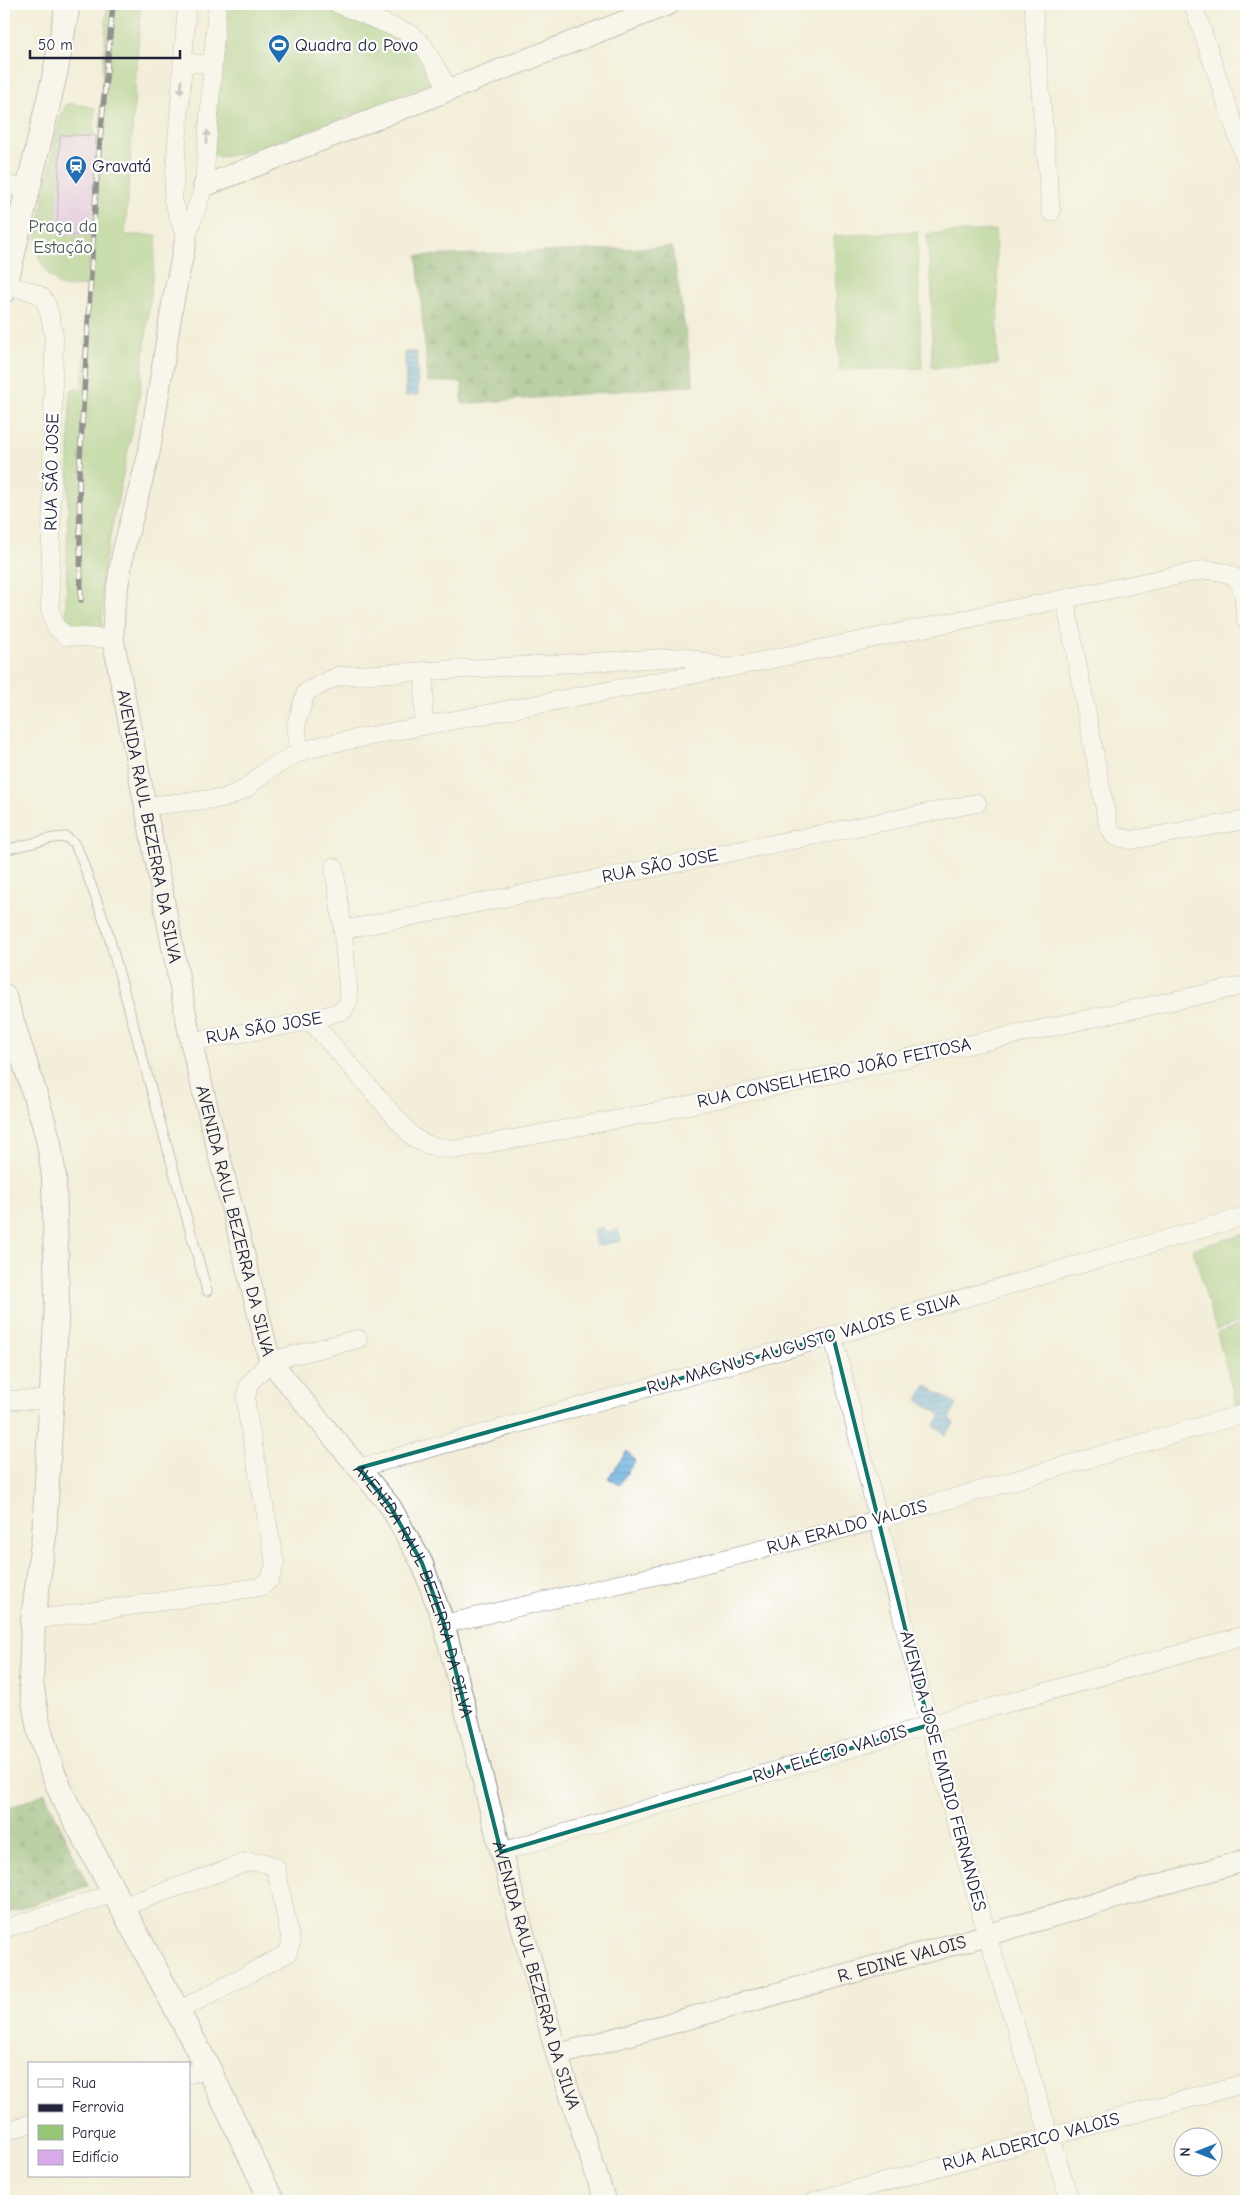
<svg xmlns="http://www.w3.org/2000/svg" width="1250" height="2205" font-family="'Comic Neue',sans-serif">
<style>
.green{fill:#95c575;stroke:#5c7458}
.forest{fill:url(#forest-firs);stroke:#4d6650}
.water{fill:url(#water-rules);stroke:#466a8e}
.building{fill:#d7abe9}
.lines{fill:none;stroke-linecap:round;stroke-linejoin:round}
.service-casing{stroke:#8a888a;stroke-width:11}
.minor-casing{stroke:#8a888a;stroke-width:19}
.tertiary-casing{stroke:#8a888a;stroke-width:23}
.secondary-casing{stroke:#8a888a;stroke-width:26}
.service{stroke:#fff;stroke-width:9}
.minor{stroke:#fff;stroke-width:18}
.tertiary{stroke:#fff;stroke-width:21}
.secondary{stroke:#fff;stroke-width:24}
.rail-casing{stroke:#22223b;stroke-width:5.5}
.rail{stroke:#fff;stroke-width:4;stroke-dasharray:11;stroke-linecap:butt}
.oneway{fill:#9c9ca7}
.marked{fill:none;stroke:#0f766e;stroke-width:4;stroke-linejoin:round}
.labels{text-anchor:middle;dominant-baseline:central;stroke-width:4.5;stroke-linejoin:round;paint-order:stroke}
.poi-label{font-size:18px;fill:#22223b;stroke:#fff;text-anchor:start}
.park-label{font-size:18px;fill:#4a5b4f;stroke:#fff}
.street-label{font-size:18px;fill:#22223b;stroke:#fff}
</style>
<defs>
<pattern id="forest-firs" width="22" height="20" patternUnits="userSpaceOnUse" patternTransform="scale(1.25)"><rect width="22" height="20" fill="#78aa66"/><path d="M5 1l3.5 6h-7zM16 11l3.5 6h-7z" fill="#628a55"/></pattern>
<pattern id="water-rules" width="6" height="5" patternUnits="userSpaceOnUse" patternTransform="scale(1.25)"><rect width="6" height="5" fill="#6ab2e2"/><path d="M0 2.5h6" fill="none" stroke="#5790b8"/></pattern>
</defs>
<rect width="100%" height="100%" fill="#fff"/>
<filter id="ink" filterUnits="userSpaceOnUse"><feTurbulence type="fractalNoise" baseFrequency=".02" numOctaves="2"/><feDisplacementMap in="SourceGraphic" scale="10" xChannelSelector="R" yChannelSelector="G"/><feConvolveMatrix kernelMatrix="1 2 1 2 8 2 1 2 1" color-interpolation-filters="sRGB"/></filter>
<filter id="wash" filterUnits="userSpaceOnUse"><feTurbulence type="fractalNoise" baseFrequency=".0096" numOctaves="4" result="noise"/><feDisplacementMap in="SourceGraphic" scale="20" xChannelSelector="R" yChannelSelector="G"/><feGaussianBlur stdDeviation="1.12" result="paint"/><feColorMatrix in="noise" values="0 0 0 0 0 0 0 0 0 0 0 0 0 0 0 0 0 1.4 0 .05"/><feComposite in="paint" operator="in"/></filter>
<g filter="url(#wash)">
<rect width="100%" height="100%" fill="#f2eed9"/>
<g class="green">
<path d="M 107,4 L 141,4 L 125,235 L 157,235 L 140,392 L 104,566 L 102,628 L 87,630 L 66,618 L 70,390 L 82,388 L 93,236 Z"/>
<path d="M 224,4 L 319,4 L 398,35 L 410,43 L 433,72 L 431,83 C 388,102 343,118 299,134 C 273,143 245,155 218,157 L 213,154 Z"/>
<path d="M 66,104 L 74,104 L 95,108 L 88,286 L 61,287 L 49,275 L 39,258 L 36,237 L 59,121 Z"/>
<path d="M 995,230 L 998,297 L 997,365 L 932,368 L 932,294 L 927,234 Z"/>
<path d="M 917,231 L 922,368 L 839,370 L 834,236 Z"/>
<path d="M 1246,1234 L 1246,1320 L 1216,1330 L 1193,1249 Z"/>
<path d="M 1241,1325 L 1246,1344 L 1246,1404 L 1237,1406 L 1217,1333 Z"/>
</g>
<g class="forest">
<path d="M 672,247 L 694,385 L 462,404 L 462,382 L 428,382 L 417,256 Z"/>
<path d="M 45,1793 L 88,1886 L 4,1914 L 4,1810 Z"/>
</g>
<g class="water">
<path d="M 405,352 L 417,352 L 418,395 L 406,396 Z"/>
<path d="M 604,1227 L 608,1233 L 618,1229 L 621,1241 L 596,1246 L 593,1230 Z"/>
<path d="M 926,1385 L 957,1405 L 949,1419 L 954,1423 L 946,1435 L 934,1426 L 941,1415 L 918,1400 Z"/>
<path d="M 627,1451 L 635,1461 L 619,1485 L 608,1478 Z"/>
</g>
<g id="blocks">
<path class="building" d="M 60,135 L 96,135 L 92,236 L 57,234 Z"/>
</g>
</g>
<g filter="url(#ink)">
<use href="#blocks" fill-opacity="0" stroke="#8a888a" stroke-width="1"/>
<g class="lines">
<g class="service-casing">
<path id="service" d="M 4,850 L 53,838 L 66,837 L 74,843 L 80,855 L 106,926 L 207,1291"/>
</g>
<g class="minor-casing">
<g id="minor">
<path d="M 338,4 L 411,34 L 423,45 L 449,90"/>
<path d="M 1033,4 L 1051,212"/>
<path d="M 1193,4 L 1246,161"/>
<path d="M 182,63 L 212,64"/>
<path d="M 4,183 L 27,191"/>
<path d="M 186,239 L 204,186 L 217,4"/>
<path d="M 186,239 L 173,200 L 187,4"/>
<path d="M 5,285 C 48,295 45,292 54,336 L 50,608 L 55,626 L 66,636 L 113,639"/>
<path d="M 1065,599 L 1108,825 L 1114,836 L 1131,840 L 1246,820"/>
<path d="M 423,726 L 425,671"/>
<path d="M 300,752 L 296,725 L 306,692 L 338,676 L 685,657 L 725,668"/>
<path d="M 145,806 L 225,798 L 245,789 L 269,769 L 300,752 L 323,745 L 728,668 L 1204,570 C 1245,572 1242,584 1246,620"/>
<path d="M 343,930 L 977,803"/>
<path d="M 311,1021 L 412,1136 C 427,1147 442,1149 460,1149 L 661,1111 L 1246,985"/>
<path d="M 191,1042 L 311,1021 L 344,1010 L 349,1000 L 343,930 L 334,867"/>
<path d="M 833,1336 L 929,1725 L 987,1935 L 1070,2201"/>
<path d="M 4,1400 L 52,1400"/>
<path d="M 359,1468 L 833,1336 L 1246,1216"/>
<path d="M 33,1620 L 259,1587 C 271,1582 272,1575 275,1563 L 247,1413 L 246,1398 L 249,1384 L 270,1361 L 358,1339"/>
<path d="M 444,1624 L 676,1571 L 878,1520 L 1246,1413"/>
<path d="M 501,1852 L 929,1725 L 1246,1635"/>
<path d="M 121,1907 L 248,1862 L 265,1863 L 276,1868 L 291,1942 L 288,1953 L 178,2011"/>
<path d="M 4,1929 L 115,1893"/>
<path d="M 189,2074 L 208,2068"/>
<path d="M 4,2132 L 29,2124"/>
<path d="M 815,2201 L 1246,2083"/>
</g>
</g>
<g class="tertiary-casing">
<g id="tertiary">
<path d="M 204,186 L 669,4"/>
<path id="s1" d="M 186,239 L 173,301 L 149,453 L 123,552 L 114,607 L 113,639 L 191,1042 L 270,1361 L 390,1506 L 422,1563 L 444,1624 L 501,1852 L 557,2055 L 605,2201"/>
<path id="s2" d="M 557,2055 L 987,1935 L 1246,1860"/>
</g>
</g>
<g class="secondary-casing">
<g id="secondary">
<path d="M 4,291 L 55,74 L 68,4"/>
<path d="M 4,996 L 44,1124 L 49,1143 L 54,1177 L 57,1302 L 44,1535 L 33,1620 L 31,1684 L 39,1729 L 52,1770 L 63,1797 L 208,2068 L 272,2201"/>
</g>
</g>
<use href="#service" class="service"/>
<use href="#minor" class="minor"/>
<use href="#tertiary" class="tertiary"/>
<use href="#secondary" class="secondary"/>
<g class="rail-casing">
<path id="rail" d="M 81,600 L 79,476 L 97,173 L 113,4"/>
</g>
<use href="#rail" class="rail"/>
</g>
<defs><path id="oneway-solid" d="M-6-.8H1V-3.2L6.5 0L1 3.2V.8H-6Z" transform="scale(1.25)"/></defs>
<g class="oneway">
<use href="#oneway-solid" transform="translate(181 87) rotate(94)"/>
<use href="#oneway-solid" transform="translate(207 137) rotate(-86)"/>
</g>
</g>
<path d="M0 0H1250V2205H0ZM 833,1336 L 929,1725 L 501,1852 L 444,1624 L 422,1563 L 390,1506 L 359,1468 Z" fill="#f2eed9" fill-opacity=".55" fill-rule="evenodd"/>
<path class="marked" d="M 833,1336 L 929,1725 L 501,1852 L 444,1624 L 422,1563 L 390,1506 L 359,1468 Z"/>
<defs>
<g id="stadium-pin" transform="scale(1.125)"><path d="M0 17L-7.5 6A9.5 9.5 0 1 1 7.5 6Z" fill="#1f6fb2" stroke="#fff"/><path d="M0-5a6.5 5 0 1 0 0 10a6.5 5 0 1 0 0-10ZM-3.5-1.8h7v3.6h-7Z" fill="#fff"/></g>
<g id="station-pin" transform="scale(1.125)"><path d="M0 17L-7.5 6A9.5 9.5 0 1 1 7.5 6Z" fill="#1f6fb2" stroke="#fff"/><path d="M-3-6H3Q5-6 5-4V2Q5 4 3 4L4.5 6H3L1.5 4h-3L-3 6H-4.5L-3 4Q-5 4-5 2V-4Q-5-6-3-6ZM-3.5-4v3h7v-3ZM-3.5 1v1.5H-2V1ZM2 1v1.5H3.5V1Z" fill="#fff"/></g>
</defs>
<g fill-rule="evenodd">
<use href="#stadium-pin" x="279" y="45"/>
<use href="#station-pin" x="76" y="166"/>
</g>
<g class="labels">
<g class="poi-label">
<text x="295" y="45">Quadra do Povo</text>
<text x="92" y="166">Gravatá</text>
</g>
<g class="park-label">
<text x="63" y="226">Praça da<tspan x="63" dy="21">Estação</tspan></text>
</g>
<g class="street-label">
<text transform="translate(52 472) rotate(-89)">RUA SÃO JOSE</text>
<text stroke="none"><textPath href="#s1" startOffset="598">AVENIDA RAUL BEZERRA DA SILVA</textPath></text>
<text transform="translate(660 866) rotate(-11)">RUA SÃO JOSE</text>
<text transform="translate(264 1028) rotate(-10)">RUA SÃO JOSE</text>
<text transform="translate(834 1073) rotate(-12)">RUA CONSELHEIRO JOÃO FEITOSA</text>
<text stroke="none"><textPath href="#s1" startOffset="1002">AVENIDA RAUL BEZERRA DA SILVA</textPath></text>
<text transform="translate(803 1344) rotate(-16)">RUA MAGNUS AUGUSTO VALOIS E SILVA</text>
<text transform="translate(847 1527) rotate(-15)">RUA ERALDO VALOIS</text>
<text stroke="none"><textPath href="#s1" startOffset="1422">AVENIDA RAUL BEZERRA DA SILVA</textPath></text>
<text transform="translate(830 1754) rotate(-17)">RUA ELÉCIO VALOIS</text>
<text transform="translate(943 1771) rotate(75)">AVENIDA JOSE EMIDIO FERNANDES</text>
<text stroke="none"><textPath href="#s2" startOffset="358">R. EDINE VALOIS</textPath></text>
<text stroke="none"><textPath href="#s1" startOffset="1828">AVENIDA RAUL BEZERRA DA SILVA</textPath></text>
<text transform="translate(1031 2142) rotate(-15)">RUA ALDERICO VALOIS</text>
</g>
</g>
<rect width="1250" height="2205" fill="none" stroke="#fff" stroke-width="20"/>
<rect x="28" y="2062" width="162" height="115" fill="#ffffff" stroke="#a7a7b1"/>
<rect x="38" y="2079" width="25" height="8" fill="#ffffff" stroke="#a7a7b1"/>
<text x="72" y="2088" font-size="15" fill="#22223b">Rua</text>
<rect x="38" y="2104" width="25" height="8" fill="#22223b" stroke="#a7a7b1"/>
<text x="72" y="2112" font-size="15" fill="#22223b">Ferrovia</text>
<rect x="38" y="2125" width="25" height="15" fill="#95c575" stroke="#a7a7b1"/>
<text x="72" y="2138" font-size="15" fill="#22223b">Parque</text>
<rect x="38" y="2150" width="25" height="15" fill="#d7abe9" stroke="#a7a7b1"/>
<text x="72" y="2162" font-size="15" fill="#22223b">Edifício</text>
<g transform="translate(1198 2152) rotate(270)"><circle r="24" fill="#ffffff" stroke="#a7a7b1"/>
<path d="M0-4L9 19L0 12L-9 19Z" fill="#1f6fb2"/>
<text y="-8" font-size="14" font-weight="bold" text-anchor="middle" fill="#22223b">N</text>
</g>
<path d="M30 50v8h150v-8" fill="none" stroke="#22223b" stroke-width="2.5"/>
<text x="38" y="50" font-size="15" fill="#22223b" stroke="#ffffff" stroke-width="4" paint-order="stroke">50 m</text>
</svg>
